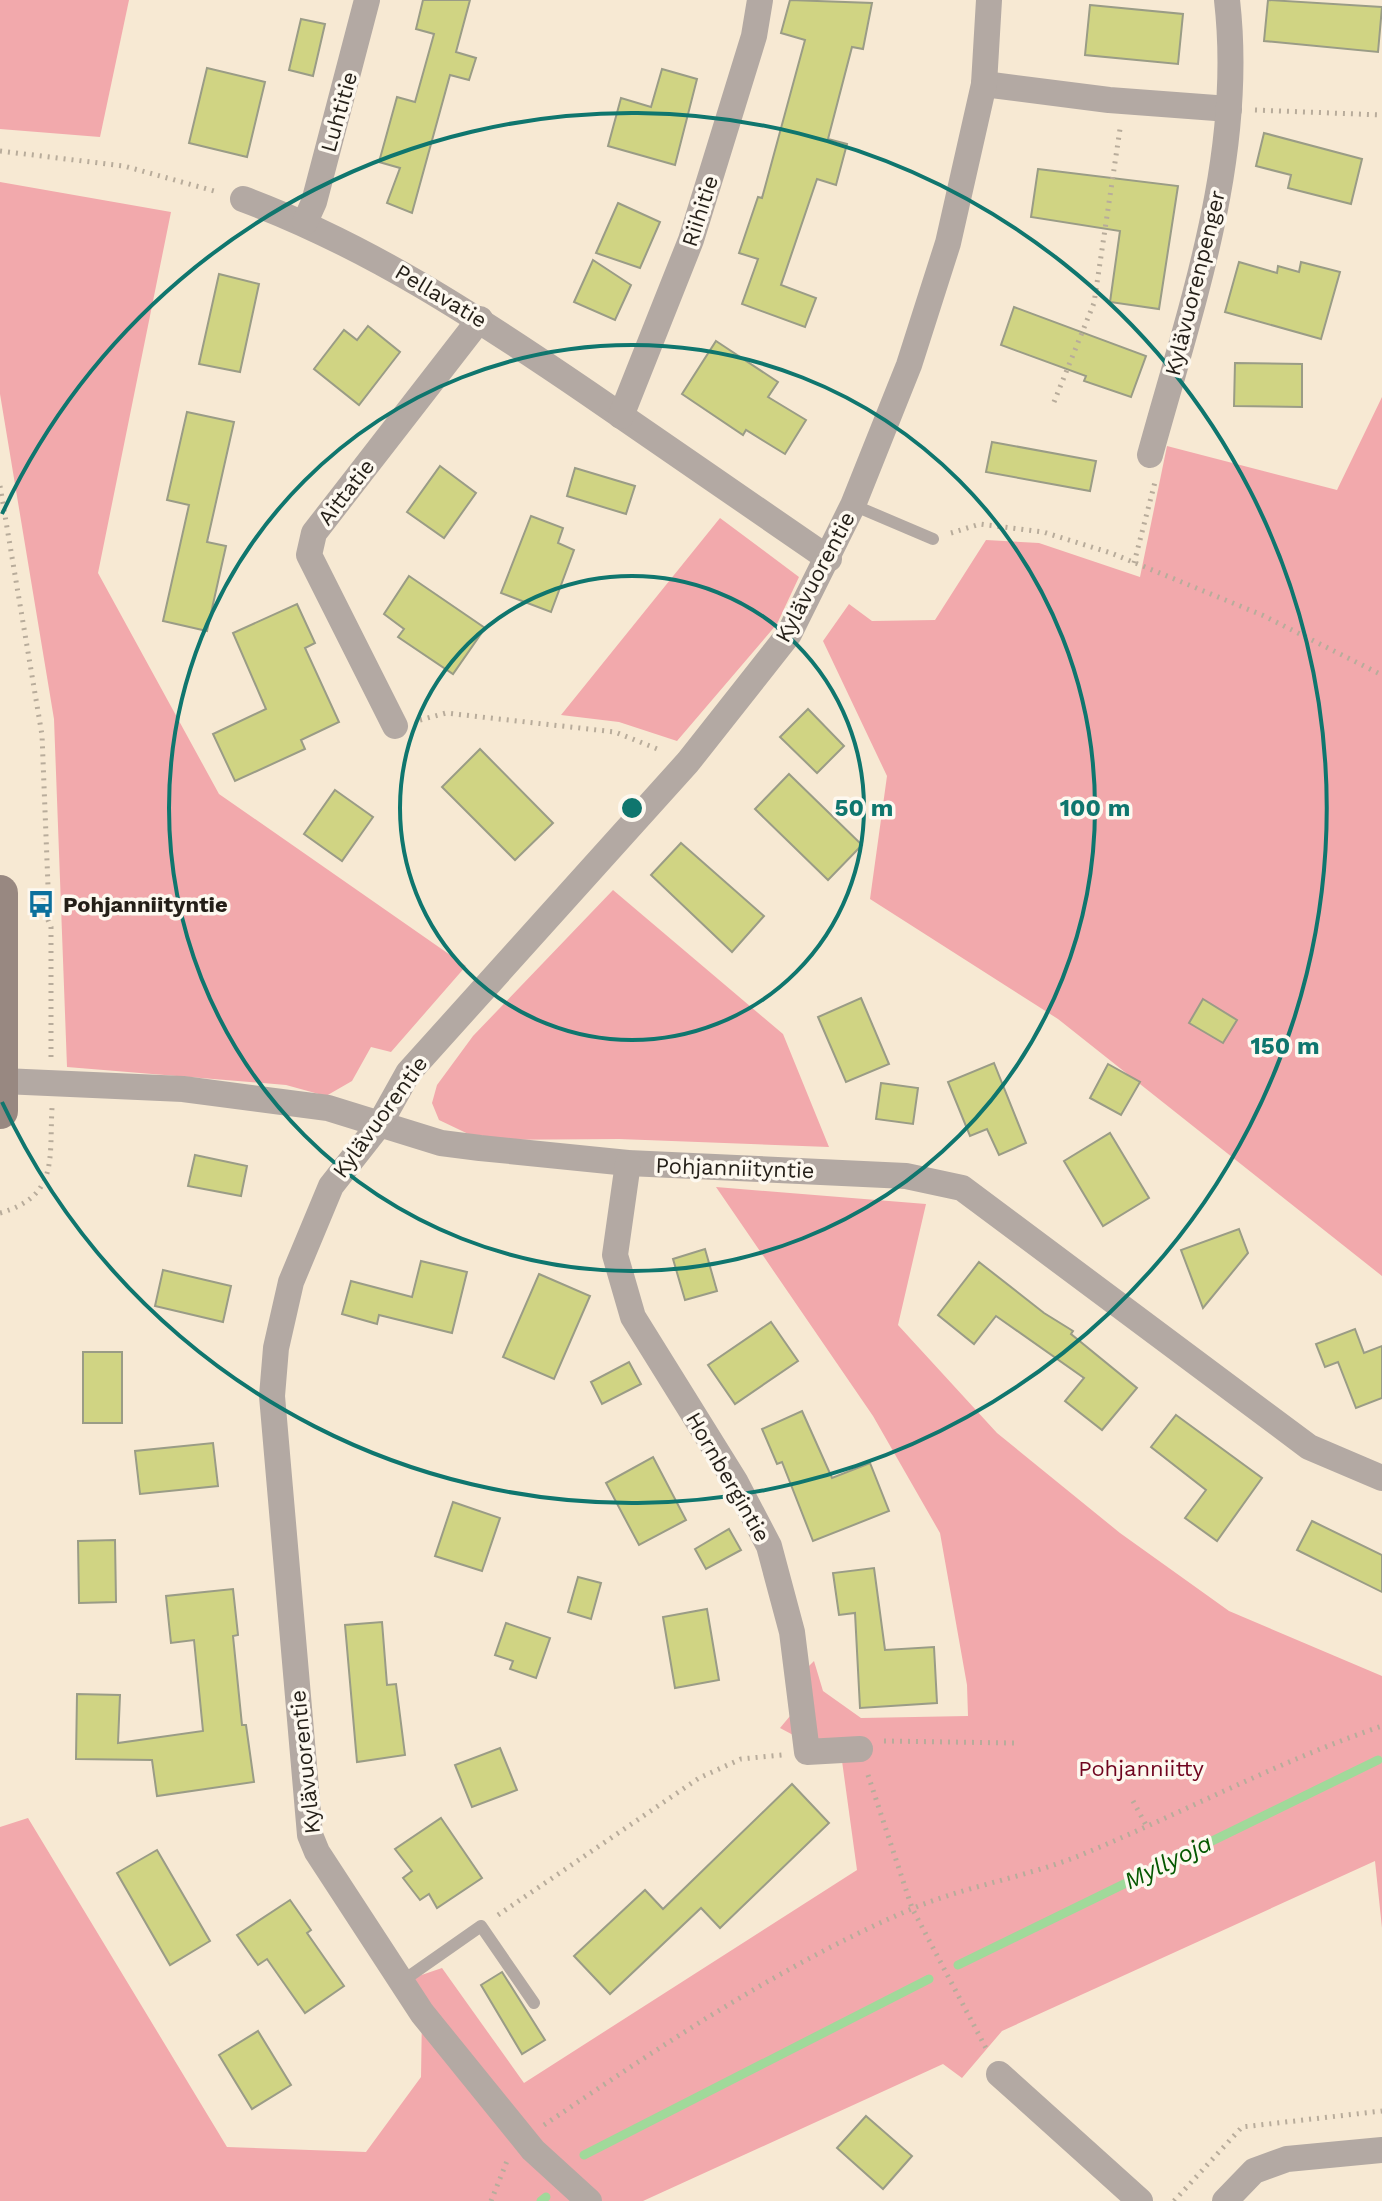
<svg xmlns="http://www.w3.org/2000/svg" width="1382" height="2201" font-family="'Work Sans',sans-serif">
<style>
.green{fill:#f2a9ac}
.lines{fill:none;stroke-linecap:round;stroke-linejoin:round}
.stream{stroke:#a0d99a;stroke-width:9}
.building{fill:#d0d483;stroke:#9a9c86;stroke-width:2}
.path{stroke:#b8ac9b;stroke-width:5;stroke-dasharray:2 6;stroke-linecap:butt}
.lane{stroke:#b3a9a3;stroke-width:12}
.street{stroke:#b3a9a3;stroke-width:26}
.secondary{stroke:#988881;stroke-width:36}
.ring{fill:none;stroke:#0f766e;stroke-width:4}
.labels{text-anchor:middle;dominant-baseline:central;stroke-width:7;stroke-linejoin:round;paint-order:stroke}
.street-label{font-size:22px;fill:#241f18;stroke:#fdf8ef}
.poi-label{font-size:22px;font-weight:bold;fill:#241f18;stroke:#fdf8ef;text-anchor:start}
.park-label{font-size:22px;fill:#6f041f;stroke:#fdf8ef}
.water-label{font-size:24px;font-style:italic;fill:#055801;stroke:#fdf8ef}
.centre{fill:#0f766e;stroke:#fdf8ef;stroke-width:4}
.ring-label{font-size:24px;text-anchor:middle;font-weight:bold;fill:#0f766e;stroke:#fdf8ef;stroke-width:7;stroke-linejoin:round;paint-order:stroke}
</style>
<rect width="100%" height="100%" fill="#f7e9d3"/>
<g class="green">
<path d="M 0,0 L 129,0 L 100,137 L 0,129 Z"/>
<path d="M 0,182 L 171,212 L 98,573 L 219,794 L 466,966 L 391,1052 L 371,1047 L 352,1081 L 326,1096 L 286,1085 L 67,1067 L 54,719 L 0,394 Z"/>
<path d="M 1382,397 L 1382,1276 L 1058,1019 L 870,899 L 887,776 L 823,641 L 849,604 L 872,621 L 935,620 L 986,540 L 1039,543 L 1140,577 L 1167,446 L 1337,490 Z"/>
<path d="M 720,518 L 799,577 L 777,624 L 677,741 L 619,722 L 561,715 Z"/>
<path d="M 613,890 L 783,1034 L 829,1147 L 619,1139 L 481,1140 L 439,1120 L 432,1103 L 437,1085 L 473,1036 Z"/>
<path d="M 716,1187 L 926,1204 L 898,1325 L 997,1433 L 1120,1533 L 1229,1611 L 1382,1676 L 1382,1928 L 1375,1861 L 1002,2031 L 962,2078 L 943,2064 L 643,2201 L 0,2201 L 0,1827 L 28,1818 L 227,2147 L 366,2152 L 421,2077 L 422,2013 L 401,1982 L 442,1968 L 524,2083 L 857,1870 L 842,1761 L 780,1728 L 790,1716 L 787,1688 L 814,1661 L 823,1691 L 861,1718 L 968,1716 L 967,1685 L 940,1533 L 873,1416 Z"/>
</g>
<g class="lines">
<g class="stream">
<path d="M 958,1965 L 1378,1760"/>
<path d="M 584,2155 L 929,1979"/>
<path d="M 541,2201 L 546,2197"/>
</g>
</g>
<g class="building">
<path d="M 423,0 L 470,0 L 456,52 L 476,58 L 469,80 L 450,75 L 412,213 L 387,203 L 400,168 L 379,162 L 397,97 L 415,102 L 434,34 L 416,29 Z"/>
<path d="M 790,0 L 872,3 L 863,49 L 852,47 L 828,139 L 847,144 L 836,185 L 817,179 L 781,285 L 816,298 L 805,327 L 742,304 L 758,259 L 739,253 L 758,197 L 762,198 L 805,40 L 781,33 Z"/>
<path d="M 1268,0 L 1382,7 L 1378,52 L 1264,41 Z"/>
<path d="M 1090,5 L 1183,14 L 1178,64 L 1085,55 Z"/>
<path d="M 301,19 L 325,24 L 313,76 L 289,70 Z"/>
<path d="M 207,68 L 265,82 L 247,157 L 189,143 Z"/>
<path d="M 662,69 L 697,79 L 675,165 L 608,146 L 621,98 L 651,107 Z"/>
<path d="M 1264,133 L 1362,159 L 1351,204 L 1288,188 L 1291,175 L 1256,166 Z"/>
<path d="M 1038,169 L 1178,186 L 1159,309 L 1110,302 L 1120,231 L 1031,217 Z"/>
<path d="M 618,203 L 660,222 L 640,268 L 596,253 Z"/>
<path d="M 593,260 L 631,285 L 615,320 L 574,302 Z"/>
<path d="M 1239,262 L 1277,273 L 1278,266 L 1299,272 L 1301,262 L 1340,272 L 1321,339 L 1225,312 Z"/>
<path d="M 219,274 L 259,284 L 240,372 L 199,364 Z"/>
<path d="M 1014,307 L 1146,356 L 1131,397 L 1084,381 L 1086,376 L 1001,345 Z"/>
<path d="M 368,326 L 400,352 L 359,405 L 314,369 L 344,330 L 357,340 Z"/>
<path d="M 716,341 L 778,382 L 768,397 L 806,420 L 785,454 L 746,430 L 743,435 L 682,394 Z"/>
<path d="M 1235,363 L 1302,364 L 1302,407 L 1234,406 Z"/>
<path d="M 187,412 L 234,422 L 207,542 L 226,546 L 207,631 L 163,621 L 189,505 L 167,500 Z"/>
<path d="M 992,442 L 1096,461 L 1090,491 L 986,472 Z"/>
<path d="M 440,466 L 476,493 L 444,538 L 407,512 Z"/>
<path d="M 575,468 L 635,486 L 626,514 L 567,496 Z"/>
<path d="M 531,516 L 563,528 L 558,543 L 574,550 L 551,612 L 501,593 Z"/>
<path d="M 409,576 L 485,628 L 453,674 L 398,637 L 404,629 L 384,614 Z"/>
<path d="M 297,604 L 315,643 L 305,648 L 339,722 L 301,740 L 305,749 L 235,781 L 213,734 L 266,709 L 233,633 Z"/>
<path d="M 808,709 L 844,746 L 817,773 L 780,737 Z"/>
<path d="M 480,749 L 553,823 L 515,860 L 442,787 Z"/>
<path d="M 789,774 L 862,845 L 828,880 L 755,809 Z"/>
<path d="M 335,790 L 373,817 L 342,861 L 304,834 Z"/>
<path d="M 681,843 L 764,916 L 732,952 L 651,875 Z"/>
<path d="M 861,998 L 889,1064 L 846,1082 L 818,1017 Z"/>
<path d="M 1203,999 L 1237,1020 L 1223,1043 L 1189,1023 Z"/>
<path d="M 994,1063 L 1026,1143 L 999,1155 L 987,1129 L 970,1136 L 948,1082 Z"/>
<path d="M 1108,1064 L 1140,1082 L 1121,1115 L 1090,1098 Z"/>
<path d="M 881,1083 L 918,1088 L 913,1124 L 876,1119 Z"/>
<path d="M 1110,1133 L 1149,1198 L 1103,1226 L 1064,1161 Z"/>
<path d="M 195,1155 L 247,1166 L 241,1196 L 188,1186 Z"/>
<path d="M 1239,1229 L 1248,1253 L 1203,1308 L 1181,1250 Z"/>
<path d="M 705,1249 L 717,1291 L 685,1300 L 673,1259 Z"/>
<path d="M 421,1261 L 467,1272 L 452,1333 L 379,1315 L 377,1324 L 342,1314 L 351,1281 L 412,1297 Z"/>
<path d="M 979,1262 L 1044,1313 L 1073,1331 L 1071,1334 L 1137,1388 L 1102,1430 L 1065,1401 L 1084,1378 L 996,1316 L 974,1344 L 938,1315 Z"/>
<path d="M 163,1270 L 231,1286 L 223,1322 L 155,1306 Z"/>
<path d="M 539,1274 L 590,1296 L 554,1379 L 503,1357 Z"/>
<path d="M 771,1322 L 798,1361 L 735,1404 L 708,1365 Z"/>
<path d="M 1355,1329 L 1364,1353 L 1382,1346 L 1382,1398 L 1356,1408 L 1338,1362 L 1325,1367 L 1316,1344 Z"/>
<rect x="83" y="1352" width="39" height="71"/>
<path d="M 629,1362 L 641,1384 L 602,1404 L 591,1382 Z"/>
<path d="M 802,1411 L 832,1478 L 870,1463 L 889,1511 L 813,1541 L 782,1462 L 777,1464 L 762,1429 Z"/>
<path d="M 1176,1415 L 1262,1478 L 1217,1541 L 1185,1518 L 1206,1490 L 1151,1447 Z"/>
<path d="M 213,1443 L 218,1486 L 140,1494 L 135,1451 Z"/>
<path d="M 653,1457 L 686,1520 L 639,1545 L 606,1483 Z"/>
<path d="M 453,1502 L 500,1518 L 482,1571 L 435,1556 Z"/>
<path d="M 1312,1521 L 1382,1555 L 1382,1592 L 1297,1550 Z"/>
<path d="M 729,1529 L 741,1550 L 706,1569 L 695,1549 Z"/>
<path d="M 115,1540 L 116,1602 L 79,1603 L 78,1541 Z"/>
<path d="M 874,1568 L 885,1650 L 934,1647 L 937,1703 L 860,1708 L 855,1613 L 839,1615 L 833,1573 Z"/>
<path d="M 578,1577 L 601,1583 L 591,1619 L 568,1612 Z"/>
<path d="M 233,1589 L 238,1635 L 233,1636 L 242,1725 L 246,1725 L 254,1782 L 157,1796 L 152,1760 L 76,1759 L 77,1694 L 120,1695 L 118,1743 L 203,1731 L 194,1640 L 171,1643 L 166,1596 Z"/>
<path d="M 707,1609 L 719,1680 L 675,1688 L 663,1617 Z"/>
<path d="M 382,1622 L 387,1685 L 396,1684 L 405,1755 L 357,1762 L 345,1625 Z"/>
<path d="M 506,1623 L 550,1638 L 536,1678 L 510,1669 L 513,1661 L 495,1655 Z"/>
<path d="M 500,1748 L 517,1790 L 472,1807 L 455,1765 Z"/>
<path d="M 792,1784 L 829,1823 L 720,1928 L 701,1908 L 610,1994 L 574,1956 L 645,1890 L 663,1909 Z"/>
<path d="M 441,1818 L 482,1878 L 437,1908 L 429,1894 L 420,1900 L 403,1878 L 412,1871 L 395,1849 Z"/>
<path d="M 157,1850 L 210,1941 L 170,1965 L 117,1873 Z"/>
<path d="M 290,1900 L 311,1930 L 307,1933 L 344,1986 L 305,2013 L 267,1959 L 258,1965 L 237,1935 Z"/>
<path d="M 502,1972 L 545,2040 L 522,2054 L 481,1985 Z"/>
<path d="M 258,2031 L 291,2085 L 252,2109 L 219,2055 Z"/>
<path d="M 866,2116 L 912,2156 L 883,2189 L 837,2148 Z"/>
</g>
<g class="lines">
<g class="path">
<path d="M 1255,110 L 1382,115"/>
<path d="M 0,151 L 124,166 L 218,192"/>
<path d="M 1054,402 L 1094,303 L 1120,129"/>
<path d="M 0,486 L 42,735 L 48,886 L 41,904 L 51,927 L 51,1058"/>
<path d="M 951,533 L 980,524 L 1043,532 L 1111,553 L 1262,615 L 1382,675"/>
<path d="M 1134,563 L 1155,482"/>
<path d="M 420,720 L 446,713 L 615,732 L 660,750"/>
<path d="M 0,1213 C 59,1196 49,1159 52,1108"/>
<path d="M 884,1741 L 1014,1743"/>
<path d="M 868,1775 L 912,1908 L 988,2052"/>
<path d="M 1133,1801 L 1146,1825"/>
<path d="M 498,1915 L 699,1778 L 741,1759 L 782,1755"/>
<path d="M 544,2125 C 661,2046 779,1966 909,1910 C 962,1887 1022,1878 1076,1857 C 1179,1815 1276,1762 1382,1726"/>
<path d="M 491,2201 L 507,2161"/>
<path d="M 1174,2201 L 1242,2127 L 1382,2111"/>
</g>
<g class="lane">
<path d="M 853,505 L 933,539"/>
<path d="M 401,1982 L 481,1926 L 534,2003"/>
</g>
<g class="street">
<path d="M 984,84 L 1109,100 L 1229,109"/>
<path d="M 243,199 C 369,246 478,318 588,393 C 668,448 749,504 829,559"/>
<path d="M 305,222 L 314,202 L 367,0"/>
<path d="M 621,416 L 691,240 L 754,36 L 760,0"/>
<path d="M 1150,455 C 1191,306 1245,156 1227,0"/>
<path d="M 395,726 L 309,555 L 314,533 L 480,319"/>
<path d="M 3,1081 L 183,1089 L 328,1108 L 441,1143 L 480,1148 L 628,1163 L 906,1176 L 962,1188 L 1309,1447 L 1382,1478"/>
<path d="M 628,1163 L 615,1255 L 633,1317 L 735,1481 L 769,1546 L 792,1632 L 807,1752 L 860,1749"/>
<path d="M 999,2074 L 1140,2201"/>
<path d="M 589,2201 L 533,2150 L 422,2013 L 317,1852 L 310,1835 L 272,1396 L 276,1348 L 291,1282 L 331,1186 L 379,1125 L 408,1073 L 688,762 L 789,634 L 853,505 L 909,365 L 948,243 L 984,84 L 989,0"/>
<path d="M 1225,2201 L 1254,2171 L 1287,2159 L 1382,2150"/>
</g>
<path class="secondary" d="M 0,893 L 0,1111"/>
</g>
<g class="ring">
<circle cx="632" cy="808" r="232"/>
<circle cx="632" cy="808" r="463"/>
<path d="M2 514A695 695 0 1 1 2 1102"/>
</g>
<defs>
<g id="bus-bare" transform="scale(2.16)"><path d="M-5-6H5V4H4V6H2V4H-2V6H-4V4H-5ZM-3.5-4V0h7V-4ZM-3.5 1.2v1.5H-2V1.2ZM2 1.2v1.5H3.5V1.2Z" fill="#0c709d" stroke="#fdf8ef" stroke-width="2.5" paint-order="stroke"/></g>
</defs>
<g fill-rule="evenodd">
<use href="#bus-bare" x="41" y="904"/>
</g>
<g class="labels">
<g class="street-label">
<text transform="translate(339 112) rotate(-74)">Luhtitie</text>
<text transform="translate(700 211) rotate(-72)">Riihitie</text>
<text transform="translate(1195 283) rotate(-76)">Kylävuorenpenger</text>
<text transform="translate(441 296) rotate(31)">Pellavatie</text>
<text transform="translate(346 492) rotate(-52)">Aittatie</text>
<text transform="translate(815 577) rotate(-62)">Kylävuorentie</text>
<text transform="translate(380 1117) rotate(-54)">Kylävuorentie</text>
<text transform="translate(735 1168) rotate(2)">Pohjanniityntie</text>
<text transform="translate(728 1477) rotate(60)">Hornbergintie</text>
<text transform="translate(305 1762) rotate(-96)">Kylävuorentie</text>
</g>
<g class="poi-label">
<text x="63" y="904">Pohjanniityntie</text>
</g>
<g class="park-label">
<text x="1141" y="1768">Pohjanniitty</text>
</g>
<g class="water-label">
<text transform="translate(1168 1862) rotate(-26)">Myllyoja</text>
</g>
</g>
<circle cx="632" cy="808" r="12" class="centre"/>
<g class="ring-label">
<text x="864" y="816">50 m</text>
<text x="1095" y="816">100 m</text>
<text x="1285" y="1054">150 m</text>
</g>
</svg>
